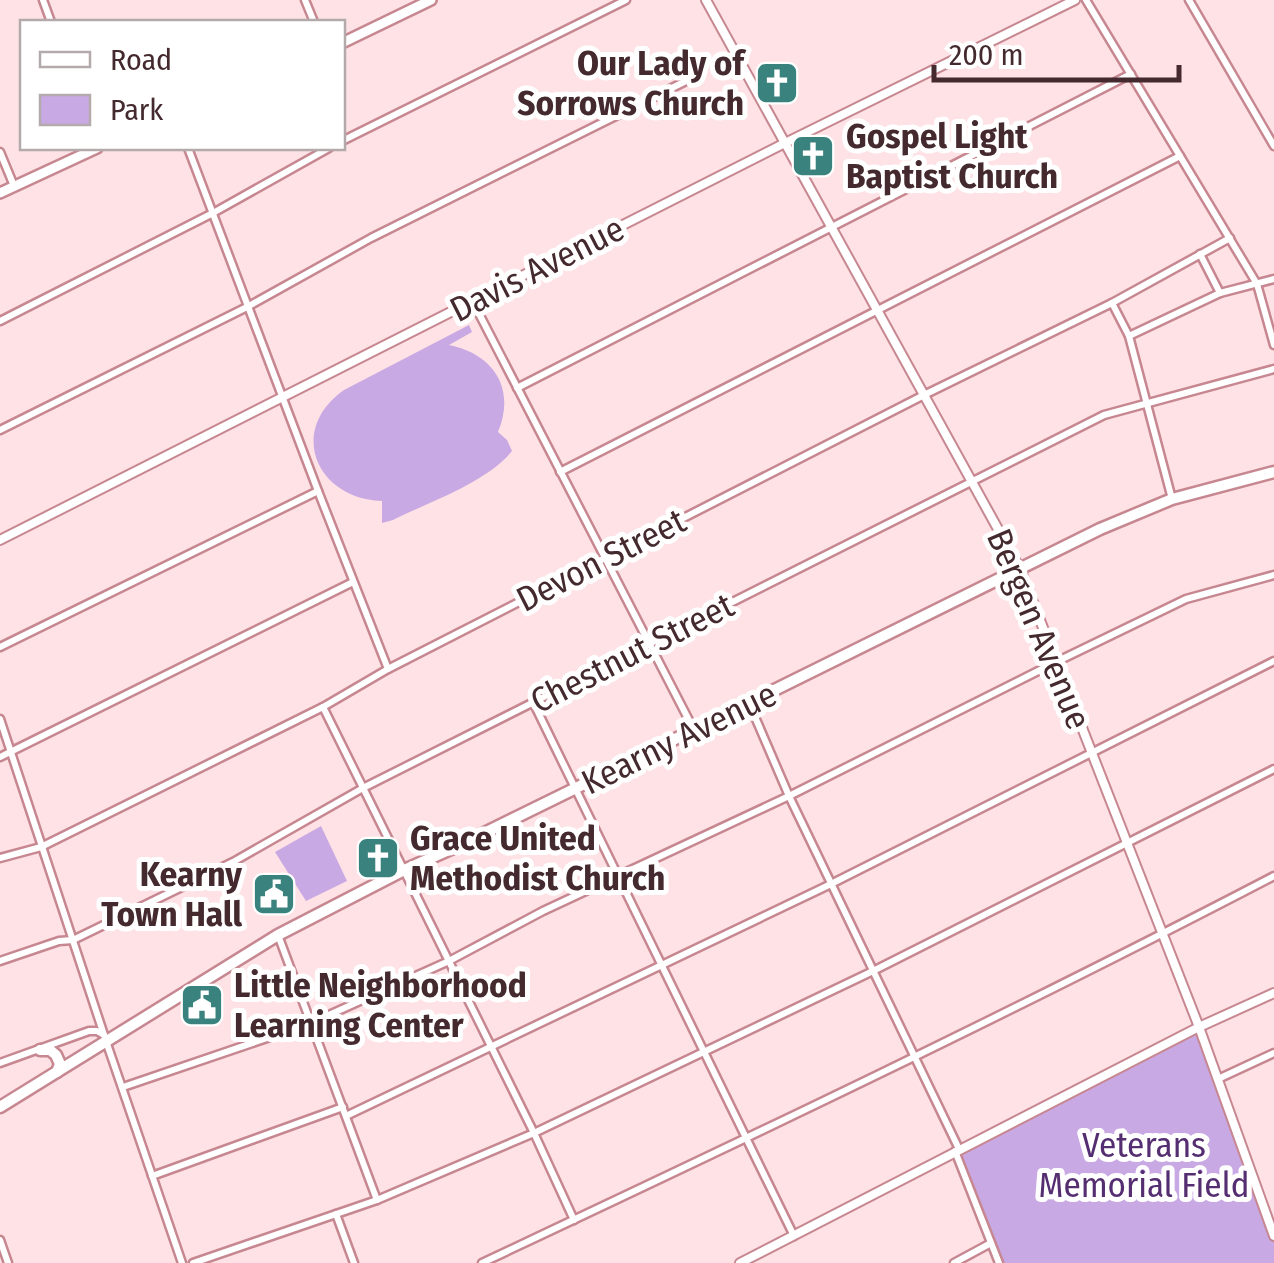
<svg xmlns="http://www.w3.org/2000/svg" width="1274" height="1263" font-family="'Fira Sans Condensed',sans-serif">
<style>
.green{fill:#c9a9e3}
.lines{fill:none;stroke-linecap:round;stroke-linejoin:round}
.minor-casing{stroke:#c78791;stroke-width:11}
.tertiary-casing{stroke:#c78791;stroke-width:12}
.secondary-casing{stroke:#c78791;stroke-width:14}
.primary-casing{stroke:#c78791;stroke-width:15}
.minor{stroke:#fff;stroke-width:6}
.tertiary{stroke:#fff;stroke-width:8}
.secondary{stroke:#fff;stroke-width:9}
.primary{stroke:#fff;stroke-width:10}
.labels{text-anchor:middle;dominant-baseline:central;stroke-width:10;stroke-linejoin:round;paint-order:stroke}
.poi-label{font-size:35px;font-weight:bold;fill:#442a2e;stroke:#fff;text-anchor:start}
.street-label{font-size:35px;fill:#442a2e;stroke:#fff}
.park-label{font-size:35px;fill:#552d71;stroke:#fff}
</style>
<rect width="100%" height="100%" fill="#fee2e5"/>
<g class="green">
<path d="M 469,325 L 472,332 L 449,345 C 494,354 516,389 498,432 L 507,440 L 512,451 C 487,482 429,502 393,520 L 382,523 L 382,501 C 316,499 287,430 344,390 Z"/>
<path d="M 321,826 L 347,881 L 306,901 L 275,852 Z"/>
<path d="M 1201,1024 L 1274,1230 L 1274,1263 L 999,1263 L 956,1153 Z"/>
</g>
<g class="lines">
<g class="minor-casing">
<g id="minor">
<path d="M 43,0 L 51,22"/>
<path d="M 305,0 L 314,22"/>
<path d="M 1086,0 L 1257,284 L 1274,345"/>
<path d="M 1189,0 L 1274,146"/>
<path d="M 342,141 L 626,0"/>
<path d="M 188,148 L 318,491 L 388,669"/>
<path d="M 0,152 L 14,186"/>
<path d="M 1200,254 L 1220,293"/>
<path d="M 473,302 L 694,730"/>
<path d="M 1112,303 L 1129,336 L 1172,499"/>
<path d="M 0,321 L 213,213 L 329,148"/>
<path d="M 1129,336 L 1220,293 L 1274,279"/>
<path d="M 517,388 L 1131,74"/>
<path d="M 0,430 L 247,307 L 371,238 L 692,78"/>
<path d="M 560,472 L 1180,156"/>
<path d="M 0,647 L 318,491"/>
<path d="M 749,703 L 789,796 L 959,1149"/>
<path d="M 534,704 L 794,1236"/>
<path d="M 323,707 L 534,1133 L 574,1220"/>
<path d="M 0,719 L 106,1041 L 182,1263"/>
<path d="M 0,757 L 353,582"/>
<path d="M 0,858 L 41,847 L 323,707 L 388,669 L 924,395 L 1112,303 L 1230,238"/>
<path d="M 278,935 L 377,1200"/>
<path d="M 0,961 L 59,941 L 73,940 L 233,862 L 363,788 L 1104,415 L 1274,369"/>
<path d="M 0,1063 L 89,1031 L 97,1031 L 104,1035"/>
<path d="M 1218,1079 L 1274,1053"/>
<path d="M 123,1087 L 311,1023 L 449,961 L 543,911 L 789,796 L 1056,662 L 1186,599 L 1274,575"/>
<path d="M 346,1116 L 831,884 L 1274,661"/>
<path d="M 955,1151 L 999,1263"/>
<path d="M 152,1176 L 343,1107"/>
<path d="M 336,1214 L 354,1263"/>
<path d="M 0,1240 L 8,1263"/>
<path d="M 193,1263 L 377,1200 L 534,1133 L 873,971 L 1274,769"/>
<path d="M 482,1263 C 748,1138 1013,1012 1274,876"/>
<path d="M 954,1263 L 991,1243"/>
</g>
</g>
<g class="tertiary-casing">
<g id="tertiary">
<path d="M 706,0 L 1020,569 L 1199,1027 L 1274,1236"/>
<path d="M 0,540 L 785,143 L 1075,0"/>
<path d="M 740,1263 L 1199,1027 L 1274,993"/>
</g>
</g>
<g class="secondary-casing">
<g id="secondary">
<path d="M 342,43 L 431,0"/>
<path d="M 0,193 L 97,148"/>
</g>
</g>
<g class="primary-casing">
<g id="primary">
<path d="M 40,1050 L 50,1050 L 56,1055 L 60,1064 L 57,1072"/>
<path d="M 0,1107 L 278,935 L 404,870 L 458,846 L 576,788 L 1100,529 L 1172,499 L 1274,472"/>
</g>
</g>
<use href="#minor" class="minor"/>
<use href="#tertiary" class="tertiary"/>
<use href="#secondary" class="secondary"/>
<use href="#primary" class="primary"/>
</g>
<defs>
<g id="church-square" transform="scale(2.25)"><rect x="-9" y="-9" width="18" height="18" rx="4" fill="#3a827d" stroke="#fff"/><path d="M-1.2-6h2.4v3.5h3.3v2.4h-3.3V6h-2.4V-.1h-3.3v-2.4h3.3Z" fill="#fff"/></g>
<g id="civic-square" transform="scale(2.25)"><rect x="-9" y="-9" width="18" height="18" rx="4" fill="#3a827d" stroke="#fff"/><path d="M-.6-6.5H3V-4.5H.6V-3L4-1V1h2V6H-6V1h2V-1L-.6-3ZM-1.2 2.5V6h2.4V2.5Z" fill="#fff"/></g>
</defs>
<g fill-rule="evenodd">
<use href="#church-square" x="777" y="83"/>
<use href="#church-square" x="813" y="156"/>
<use href="#church-square" x="378" y="858"/>
<use href="#civic-square" x="274" y="894"/>
<use href="#civic-square" x="202" y="1005"/>
</g>
<g class="labels">
<g class="poi-label">
<text x="744" y="63" text-anchor="end">Our Lady of<tspan x="744" dy="40">Sorrows Church</tspan></text>
<text x="846" y="136">Gospel Light<tspan x="846" dy="40">Baptist Church</tspan></text>
<text x="410" y="838">Grace United<tspan x="410" dy="40">Methodist Church</tspan></text>
<text x="242" y="874" text-anchor="end">Kearny<tspan x="242" dy="40">Town Hall</tspan></text>
<text x="234" y="985">Little Neighborhood<tspan x="234" dy="40">Learning Center</tspan></text>
</g>
<g class="street-label">
<text transform="translate(537 269) rotate(-27)">Davis Avenue</text>
<text transform="translate(601 560) rotate(-27)">Devon Street</text>
<text transform="translate(1039 629) rotate(67)">Bergen Avenue</text>
<text transform="translate(632 653) rotate(-27)">Chestnut Street</text>
<text transform="translate(679 738) rotate(-26)">Kearny Avenue</text>
</g>
<g class="park-label">
<text x="1144" y="1145">Veterans<tspan x="1144" dy="40">Memorial Field</tspan></text>
</g>
</g>
<rect x="20" y="20" width="325" height="130" fill="#ffffff" stroke="#b4aaab" stroke-width="2.5"/>
<rect x="40" y="52" width="50" height="15" fill="#ffffff" stroke="#b4aaab" stroke-width="2.5"/>
<text x="110" y="70" font-size="30" fill="#442a2e">Road</text>
<rect x="40" y="95" width="50" height="30" fill="#c9a9e3" stroke="#b4aaab" stroke-width="2.5"/>
<text x="110" y="120" font-size="30" fill="#442a2e">Park</text>
<path d="M934 65v15h245v-15" fill="none" stroke="#442a2e" stroke-width="5"/>
<text x="949" y="65" font-size="30" fill="#442a2e" stroke="#ffffff" stroke-width="8" paint-order="stroke">200 m</text>
</svg>
